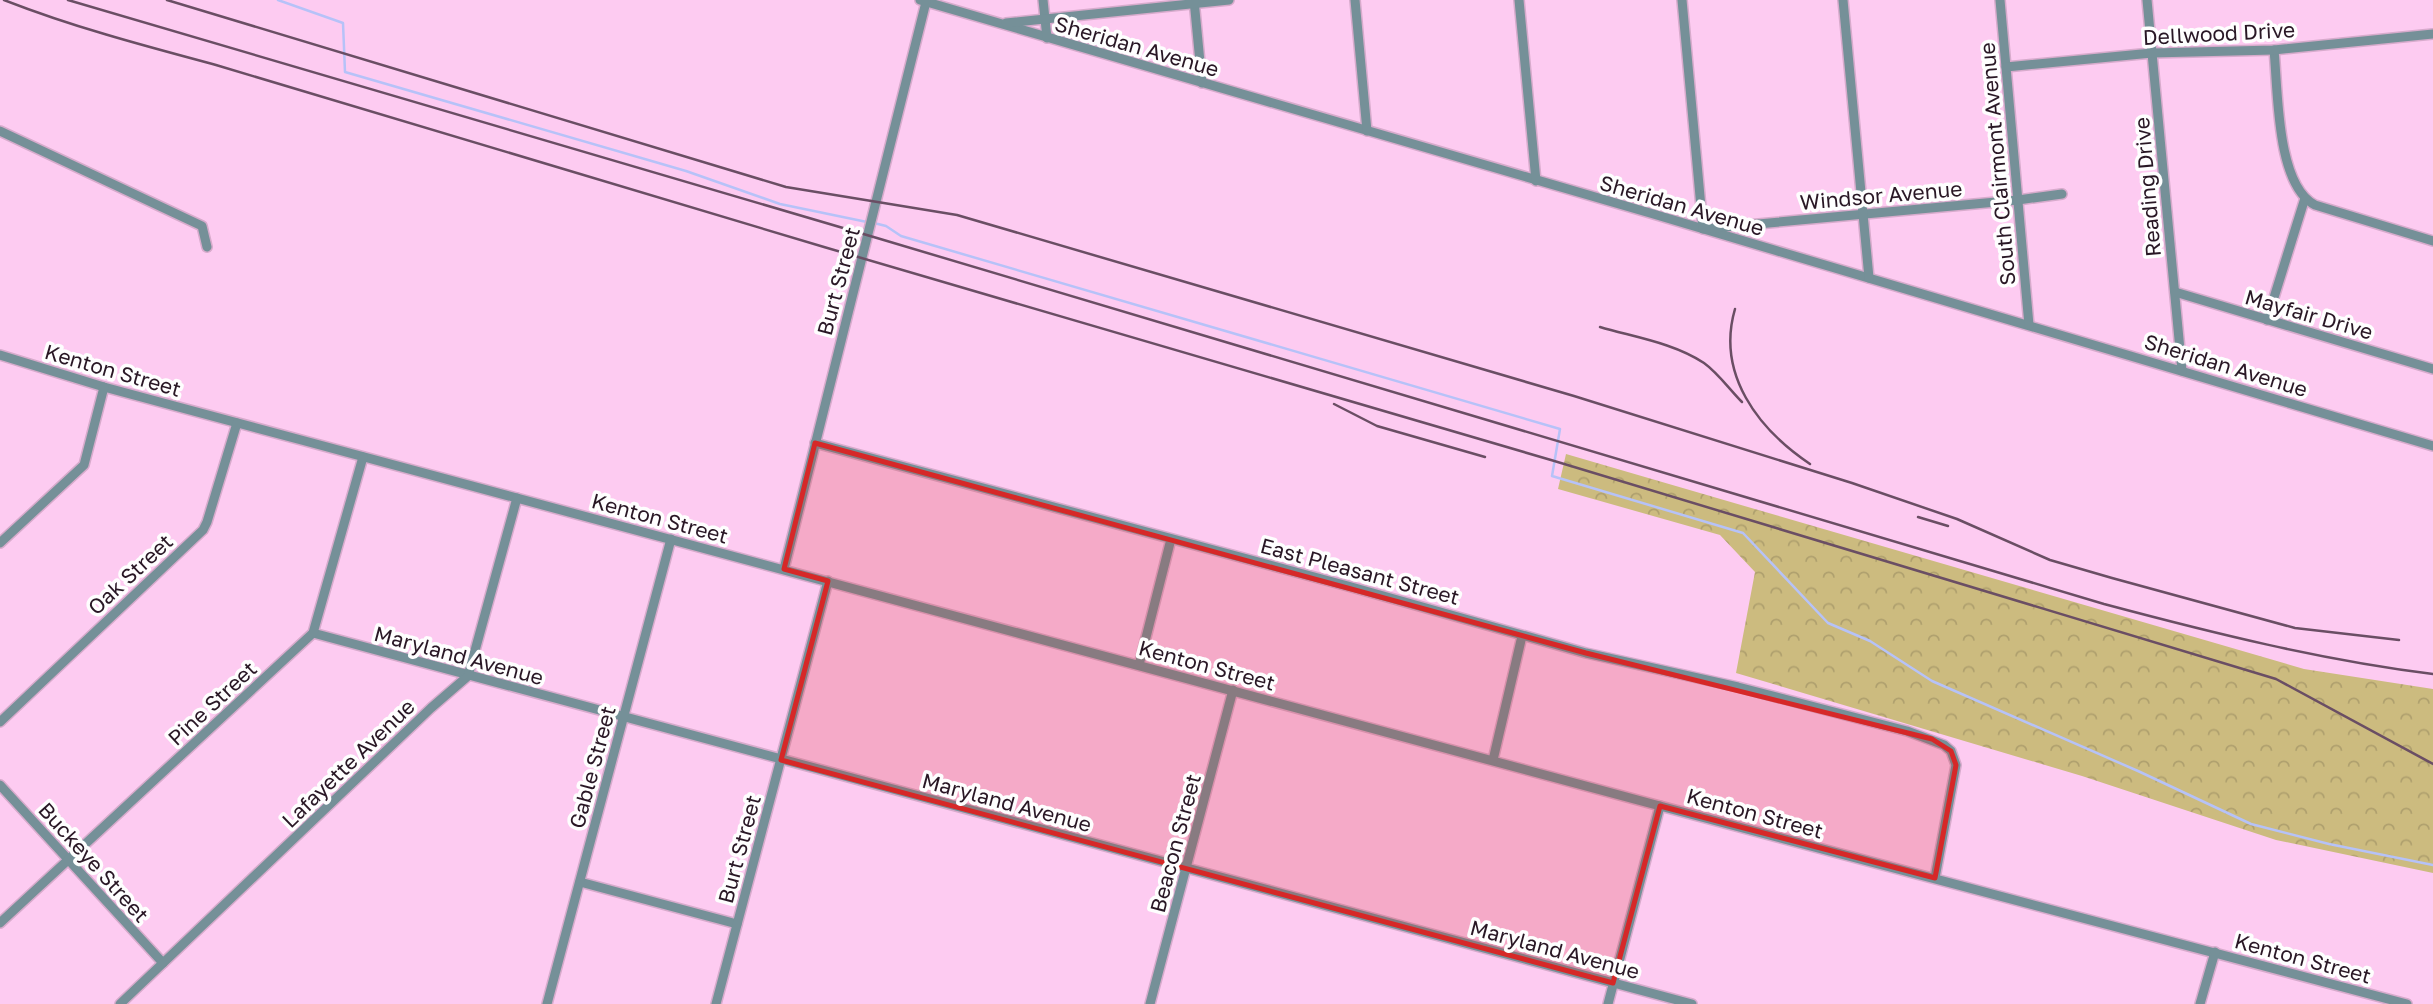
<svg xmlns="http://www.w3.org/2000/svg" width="2433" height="1004" font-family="'Golos Text',sans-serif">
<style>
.forest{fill:url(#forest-crowns)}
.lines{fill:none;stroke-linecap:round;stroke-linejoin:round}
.stream{stroke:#b6c2f8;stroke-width:2.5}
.minor-casing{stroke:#d7abcc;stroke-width:12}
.minor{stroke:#759098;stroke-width:9}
.rail{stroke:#6a4e64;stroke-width:2.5}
.marked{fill:#d62828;fill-opacity:0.2;stroke:#d62828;stroke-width:5;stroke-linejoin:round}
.labels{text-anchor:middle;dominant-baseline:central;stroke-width:7;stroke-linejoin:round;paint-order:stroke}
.street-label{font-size:21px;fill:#291725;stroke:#fefefe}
</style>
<defs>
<pattern id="forest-crowns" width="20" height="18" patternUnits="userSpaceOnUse" patternTransform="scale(1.75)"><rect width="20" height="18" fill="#ccbb7f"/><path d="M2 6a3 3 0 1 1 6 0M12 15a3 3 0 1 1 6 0" fill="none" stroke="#afa06e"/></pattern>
</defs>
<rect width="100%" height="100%" fill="#fdcbf1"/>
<path class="forest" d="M 1566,454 L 2304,669 L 2433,689 L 2433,873 L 2276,840 L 2082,776 L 1736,673 L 1755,572 L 1720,535 L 1558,489 Z"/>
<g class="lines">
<g class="stream">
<path d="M 278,0 L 343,23 L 345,72 L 686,171 L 780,204 L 867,222"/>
<path d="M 874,223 L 886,226 L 901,236 L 1560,429 L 1552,476 L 1743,533 L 1828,623 L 1870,641 L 1932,681 L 2138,771 L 2251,824 L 2329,844 L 2433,865"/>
</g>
<g class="minor-casing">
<g id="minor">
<path d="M 920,0 L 1650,213 L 2433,446"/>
<path d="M 1043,0 L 1047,38"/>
<path d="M 1194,0 L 1202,83"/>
<path d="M 1355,0 L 1367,131"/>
<path d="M 1519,0 L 1536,181"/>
<path d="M 1682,0 L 1703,229 L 2018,200 L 2062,194"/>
<path d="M 1843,0 L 1869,278"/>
<path d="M 2000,0 L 2029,325"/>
<path d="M 2147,0 L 2182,371"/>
<path d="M 1006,23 L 1229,0"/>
<path d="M 2274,50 C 2278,89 2276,185 2315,205 L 2433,241"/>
<path d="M 2006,67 L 2152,53 L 2274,50 L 2433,34"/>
<path d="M 0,131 L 202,226 L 207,247"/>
<path d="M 2175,292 L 2433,369"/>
<path d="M 2267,320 L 2305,198"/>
<path d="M 0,355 L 104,387 L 305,441 L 1660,806 L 2407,1004"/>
<path d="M 815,443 L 1348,586 L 1586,653 L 1738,687 L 1907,731 L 1944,745 L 1951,751 L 1956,765 L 1935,878"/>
<path d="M 0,543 L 84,465 L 104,387"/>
<path d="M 784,569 L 926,2"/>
<path d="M 313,633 L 1692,1004"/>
<path d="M 1139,665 L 1171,539"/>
<path d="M 0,722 L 203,530 L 207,522 L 237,423"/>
<path d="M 1493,760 L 1522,636"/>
<path d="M 0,785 L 163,963"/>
<path d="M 580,882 L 737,924"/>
<path d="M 0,923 L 313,633 L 363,457"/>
<path d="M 120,1004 L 431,708 L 468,676 L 517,498"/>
<path d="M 547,1004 L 671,539"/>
<path d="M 716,1004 L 828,581"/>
<path d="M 1150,1004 L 1233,690"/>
<path d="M 1608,1004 L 1660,806"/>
<path d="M 2200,1004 L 2215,952"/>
</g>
</g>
<use href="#minor" class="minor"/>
<g class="rail">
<path d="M 4,0 C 73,27 145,46 216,65 L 824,247 L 1551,460 L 2276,679 L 2433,764"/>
<path d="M 68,0 L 877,238 L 2104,604 C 2213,633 2321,660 2433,674"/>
<path d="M 167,0 L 786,187 L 957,215 L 1574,396 L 1852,483 L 1957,519 L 2050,560 L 2112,578 L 2295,628 L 2399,640"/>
<path d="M 1735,309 C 1716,374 1758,429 1810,464"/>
<path d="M 1600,327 C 1634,337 1674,343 1704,363 C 1718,373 1730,390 1742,402"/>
<path d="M 1334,404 L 1377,426 L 1485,457"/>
<path d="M 1918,517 L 1948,526"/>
</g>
</g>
<path class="marked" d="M 815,443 L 1586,653 L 1932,739 L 1951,751 L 1956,765 L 1935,878 L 1660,806 L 1613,983 L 781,760 L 828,581 L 784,569 Z"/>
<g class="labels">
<g class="street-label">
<text transform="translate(2219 33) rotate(-3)">Dellwood Drive</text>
<text transform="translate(1137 46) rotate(16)">Sheridan Avenue</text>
<text transform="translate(1997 164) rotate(-95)">South Clairmont Avenue</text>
<text transform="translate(2147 187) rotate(-95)">Reading Drive</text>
<text transform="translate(1881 195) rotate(-5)">Windsor Avenue</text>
<text transform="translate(1682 205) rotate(16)">Sheridan Avenue</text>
<text transform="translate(838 281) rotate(-75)">Burt Street</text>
<text transform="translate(2309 314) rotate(16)">Mayfair Drive</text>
<text transform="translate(2226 365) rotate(17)">Sheridan Avenue</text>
<text transform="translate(113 370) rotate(16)">Kenton Street</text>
<text transform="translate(660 518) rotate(15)">Kenton Street</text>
<text transform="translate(1360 571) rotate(15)">East Pleasant Street</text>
<text transform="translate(130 574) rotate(-43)">Oak Street</text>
<text transform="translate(459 655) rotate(15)">Maryland Avenue</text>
<text transform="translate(1207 665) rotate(15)">Kenton Street</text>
<text transform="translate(212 703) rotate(-43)">Pine Street</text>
<text transform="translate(348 763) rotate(-44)">Lafayette Avenue</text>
<text transform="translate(592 767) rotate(-75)">Gable Street</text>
<text transform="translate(1007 802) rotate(15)">Maryland Avenue</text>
<text transform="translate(1755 813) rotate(15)">Kenton Street</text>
<text transform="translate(1175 843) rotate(-75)">Beacon Street</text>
<text transform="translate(739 849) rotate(-75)">Burt Street</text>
<text transform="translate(94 862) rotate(48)">Buckeye Street</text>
<text transform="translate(1555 949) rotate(15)">Maryland Avenue</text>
<text transform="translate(2303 958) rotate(15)">Kenton Street</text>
</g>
</g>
</svg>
